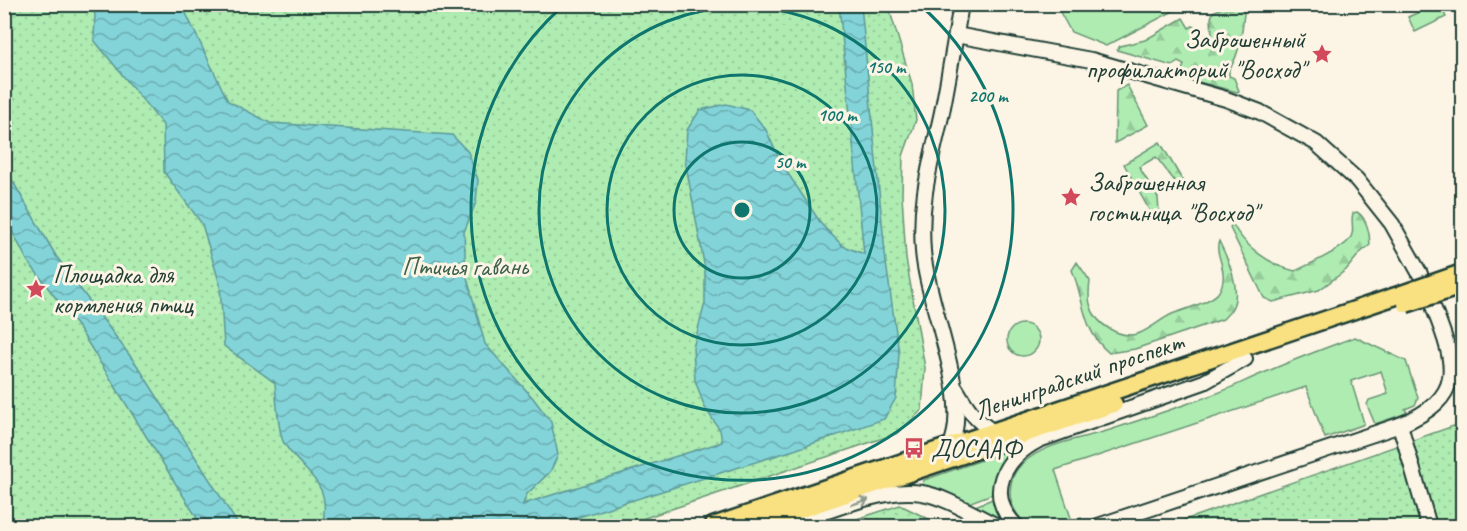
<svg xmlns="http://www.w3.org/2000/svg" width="1467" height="531" font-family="Caveat,sans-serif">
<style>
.green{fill:#afecb2;stroke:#679473;stroke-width:1.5}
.forest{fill:url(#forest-firs);stroke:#679473;stroke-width:1.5}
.park{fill:url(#park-dots);stroke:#679473;stroke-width:1.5}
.water{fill:url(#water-waves);stroke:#5b9897;stroke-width:1.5}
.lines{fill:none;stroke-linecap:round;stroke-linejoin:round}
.minor-casing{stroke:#1f3d34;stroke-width:18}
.major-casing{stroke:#1f3d34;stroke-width:21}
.minor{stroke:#fcf5e5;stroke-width:14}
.major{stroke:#f9e181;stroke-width:16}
.major-bridge-casing{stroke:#1f3d34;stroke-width:21;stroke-linecap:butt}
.major-bridge{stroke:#f9e181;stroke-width:16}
.oneway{stroke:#8e998c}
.ring{fill:none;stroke:#0f766e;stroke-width:3}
.labels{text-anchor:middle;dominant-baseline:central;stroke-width:6;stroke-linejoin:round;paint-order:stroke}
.poi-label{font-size:26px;fill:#1f3d34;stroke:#fcf5e5;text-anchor:start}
.park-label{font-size:26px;fill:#3c604d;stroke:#fcf5e5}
.street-label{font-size:26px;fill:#1f3d34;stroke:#fcf5e5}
.centre{fill:#0f766e;stroke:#fcf5e5;stroke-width:3}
.ring-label{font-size:18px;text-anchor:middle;font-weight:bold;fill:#0f766e;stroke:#fcf5e5;stroke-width:6;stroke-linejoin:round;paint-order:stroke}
</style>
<defs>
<pattern id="forest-firs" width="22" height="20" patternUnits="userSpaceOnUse" patternTransform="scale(1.5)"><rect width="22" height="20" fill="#afecb2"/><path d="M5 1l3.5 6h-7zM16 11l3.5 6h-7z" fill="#96cb9a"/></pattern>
<pattern id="park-dots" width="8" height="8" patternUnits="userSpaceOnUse" patternTransform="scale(1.5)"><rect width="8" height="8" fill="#afecb2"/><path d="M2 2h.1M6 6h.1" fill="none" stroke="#96cb9a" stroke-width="1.8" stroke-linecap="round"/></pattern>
<pattern id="water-waves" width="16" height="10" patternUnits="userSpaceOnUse" patternTransform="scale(1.5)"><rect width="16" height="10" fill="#83d4d9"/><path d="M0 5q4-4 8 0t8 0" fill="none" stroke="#6badb1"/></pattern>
</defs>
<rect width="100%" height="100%" fill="#fcf5e5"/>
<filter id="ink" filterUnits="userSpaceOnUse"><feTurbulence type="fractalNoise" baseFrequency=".0167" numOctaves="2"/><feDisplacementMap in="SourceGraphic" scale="12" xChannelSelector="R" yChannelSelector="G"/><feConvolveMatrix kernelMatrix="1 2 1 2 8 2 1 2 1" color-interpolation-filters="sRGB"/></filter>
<g filter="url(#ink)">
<g class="green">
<path d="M 1056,5 L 1185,5 L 1106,46 L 1071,32 Z"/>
<path d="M 1440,5 L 1446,17 L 1415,32 L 1408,17 L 1435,5 Z"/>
<circle cx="1023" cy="340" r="16"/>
<path d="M 1355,337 L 1406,361 L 1418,398 L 1415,405 L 1405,409 L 1407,413 L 1375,424 L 1367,405 L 1369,400 L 1388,394 L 1381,371 L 1351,381 L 1364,423 L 1362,425 L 1325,438 L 1306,387 L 1055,470 L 1072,521 L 1081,518 L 1081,521 C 1067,525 1047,531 1032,526 C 1008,516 1003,483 1021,465 C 1044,442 1083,439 1113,429 C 1146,418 1179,407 1212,395 C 1230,389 1248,379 1266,372 C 1295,359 1325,348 1355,337 Z"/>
<path d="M 1022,446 L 995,493 L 963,505 L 926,488 L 922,484 L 924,480 Z"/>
<path d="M 995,498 L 1010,526 L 970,508 Z"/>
</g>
<g class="forest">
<path d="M 1237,5 L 1244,13 C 1243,28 1239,58 1229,69 L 1229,76 L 1234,78 L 1239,91 L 1237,92 L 1191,80 L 1182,70 L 1184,65 L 1178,62 L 1172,66 L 1117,50 L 1120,46 L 1145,40 L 1183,18 L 1189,28 L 1193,26 L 1207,37 L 1212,36 L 1211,18 L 1213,12 L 1228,5 Z"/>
<path d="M 1127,85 L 1148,125 L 1115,143 L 1116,91 Z"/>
<path d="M 1160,142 L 1184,183 L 1177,184 L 1156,157 L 1139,167 L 1158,198 L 1159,211 L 1153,217 L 1124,164 Z"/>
<path d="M 1357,212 C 1367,218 1370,234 1370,245 L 1360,253 L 1346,270 L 1319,290 L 1273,302 L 1264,298 L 1230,228 L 1232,223 C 1244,246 1269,265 1295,271 C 1308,265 1340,251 1349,240 C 1356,232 1350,222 1353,213 Z"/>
<path d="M 1219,241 C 1227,257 1242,291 1232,308 C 1230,312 1226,316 1223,319 L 1135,349 L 1109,353 C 1081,329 1085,301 1072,270 L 1077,262 L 1090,281 C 1089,289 1088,297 1090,304 C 1095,325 1121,340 1140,333 C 1152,328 1161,319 1172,314 C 1183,310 1211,302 1218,293 C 1232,273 1213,255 1219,241 Z"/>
</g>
<g class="park">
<path d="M 4,5 L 888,5 L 912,84 L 916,120 L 903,156 L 902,195 L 906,259 L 925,368 L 922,410 L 898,433 L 621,526 L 5,526 Z"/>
<path d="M 1462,423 L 1462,526 L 1167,526 Z"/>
<path d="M 900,505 L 943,526 L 835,526 Z"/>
</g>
<g class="water">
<path d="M 92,5 L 182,5 L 228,101 L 270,123 L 452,135 L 468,152 L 478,180 L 476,202 L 464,232 L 466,274 L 485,344 L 533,398 L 551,422 L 558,455 L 550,472 L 527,494 L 523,504 L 722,442 L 720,430 L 705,408 L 695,380 L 693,348 L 705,303 L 705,269 L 685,160 L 687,130 L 700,110 L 726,104 L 750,110 L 766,130 L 781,163 L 822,225 L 843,246 L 864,254 L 839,5 L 861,5 L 886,263 L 899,353 L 896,398 L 884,419 L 794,450 L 550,526 L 322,526 C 333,480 304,475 284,443 C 278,434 276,395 275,383 L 224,346 L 220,285 L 202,224 L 164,172 L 163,125 L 94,40 L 95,15 Z"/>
<path d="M 5,168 L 56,256 L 139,368 L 239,526 L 202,526 L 80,330 L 27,260 L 5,217 Z"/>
</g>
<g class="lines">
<g class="minor-casing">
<g id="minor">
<path d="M 956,35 L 1091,60 L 1226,99 L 1260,112 L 1316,143 L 1357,180 L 1392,224 L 1420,274"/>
<path d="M 956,389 C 966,406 976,422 994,432"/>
<path d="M 1400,425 L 1429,526"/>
<path d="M 950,447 C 973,400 927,306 923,251 C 919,198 931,163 942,112 C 949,77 955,40 961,4"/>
<path d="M 785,526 C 822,514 883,486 922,493 C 944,496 976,516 997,526"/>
<path d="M 1016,526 C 984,494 1004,458 1039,440 L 1204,382 L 1245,359"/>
<path d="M 1098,526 L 1400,425 C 1465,397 1457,367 1434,309"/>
</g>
</g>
<g class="major-casing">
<g id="major">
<path d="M 713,526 L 1393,297"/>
<path d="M 751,526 L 1114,404"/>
</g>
</g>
<use href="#minor" class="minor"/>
<use href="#major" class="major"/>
<g class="major-bridge-casing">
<g id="major-bridge">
<path d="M 1393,297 L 1462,273"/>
<path d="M 1406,304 L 1462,286"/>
</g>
</g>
<use href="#major-bridge" class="major-bridge"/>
</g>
<defs><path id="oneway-shaft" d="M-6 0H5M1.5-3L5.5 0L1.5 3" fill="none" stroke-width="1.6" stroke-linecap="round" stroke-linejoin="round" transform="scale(1.5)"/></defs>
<use class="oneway" href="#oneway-shaft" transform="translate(860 502) rotate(-18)"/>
</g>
<g class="ring">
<circle cx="742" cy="210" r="68"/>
<circle cx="742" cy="210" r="135"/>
<circle cx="742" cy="210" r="203"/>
<path d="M920 5A271 271 0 1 1 564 5"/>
</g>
<defs>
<g id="sight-bare" transform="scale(1.62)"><path d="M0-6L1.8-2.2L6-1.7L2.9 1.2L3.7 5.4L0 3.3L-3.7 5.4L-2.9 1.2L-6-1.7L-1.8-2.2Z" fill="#d1495b" stroke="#fcf5e5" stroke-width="2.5" paint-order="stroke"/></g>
<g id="bus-bare" transform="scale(1.62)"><path d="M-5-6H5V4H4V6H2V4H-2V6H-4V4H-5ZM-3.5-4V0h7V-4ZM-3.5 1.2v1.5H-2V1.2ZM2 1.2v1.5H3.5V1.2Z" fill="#d1495b" stroke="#fcf5e5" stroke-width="2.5" paint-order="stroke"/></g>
</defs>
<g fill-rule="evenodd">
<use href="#sight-bare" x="1322" y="54"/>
<use href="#sight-bare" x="1071" y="197"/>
<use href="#sight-bare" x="36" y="289"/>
<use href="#bus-bare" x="914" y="448"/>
</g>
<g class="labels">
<g class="poi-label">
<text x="1305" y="39" text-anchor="end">Заброшенный<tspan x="1305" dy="30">профилакторий "Восход"</tspan></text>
<text x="1088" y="182">Заброшенная<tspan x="1088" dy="30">гостиница "Восход"</tspan></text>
<text x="53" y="274">Площадка для<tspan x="53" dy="30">кормления птиц</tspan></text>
<text x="931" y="448">ДОСААФ</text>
</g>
<g class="park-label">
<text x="465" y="266">Птичья гавань</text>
</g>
<g class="street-label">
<text transform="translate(1079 376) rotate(-19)">Ленинградский проспект</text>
</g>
</g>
<circle cx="742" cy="210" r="9" class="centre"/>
<g class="ring-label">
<text x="886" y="73">150 m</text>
<text x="988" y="102">200 m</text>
<text x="837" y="121">100 m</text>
<text x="790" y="168">50 m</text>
</g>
<rect width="1467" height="531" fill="none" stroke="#fcf5e5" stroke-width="24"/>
<rect x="12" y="12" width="1443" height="507" fill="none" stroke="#1f3d34" stroke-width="2" filter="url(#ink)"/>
</svg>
